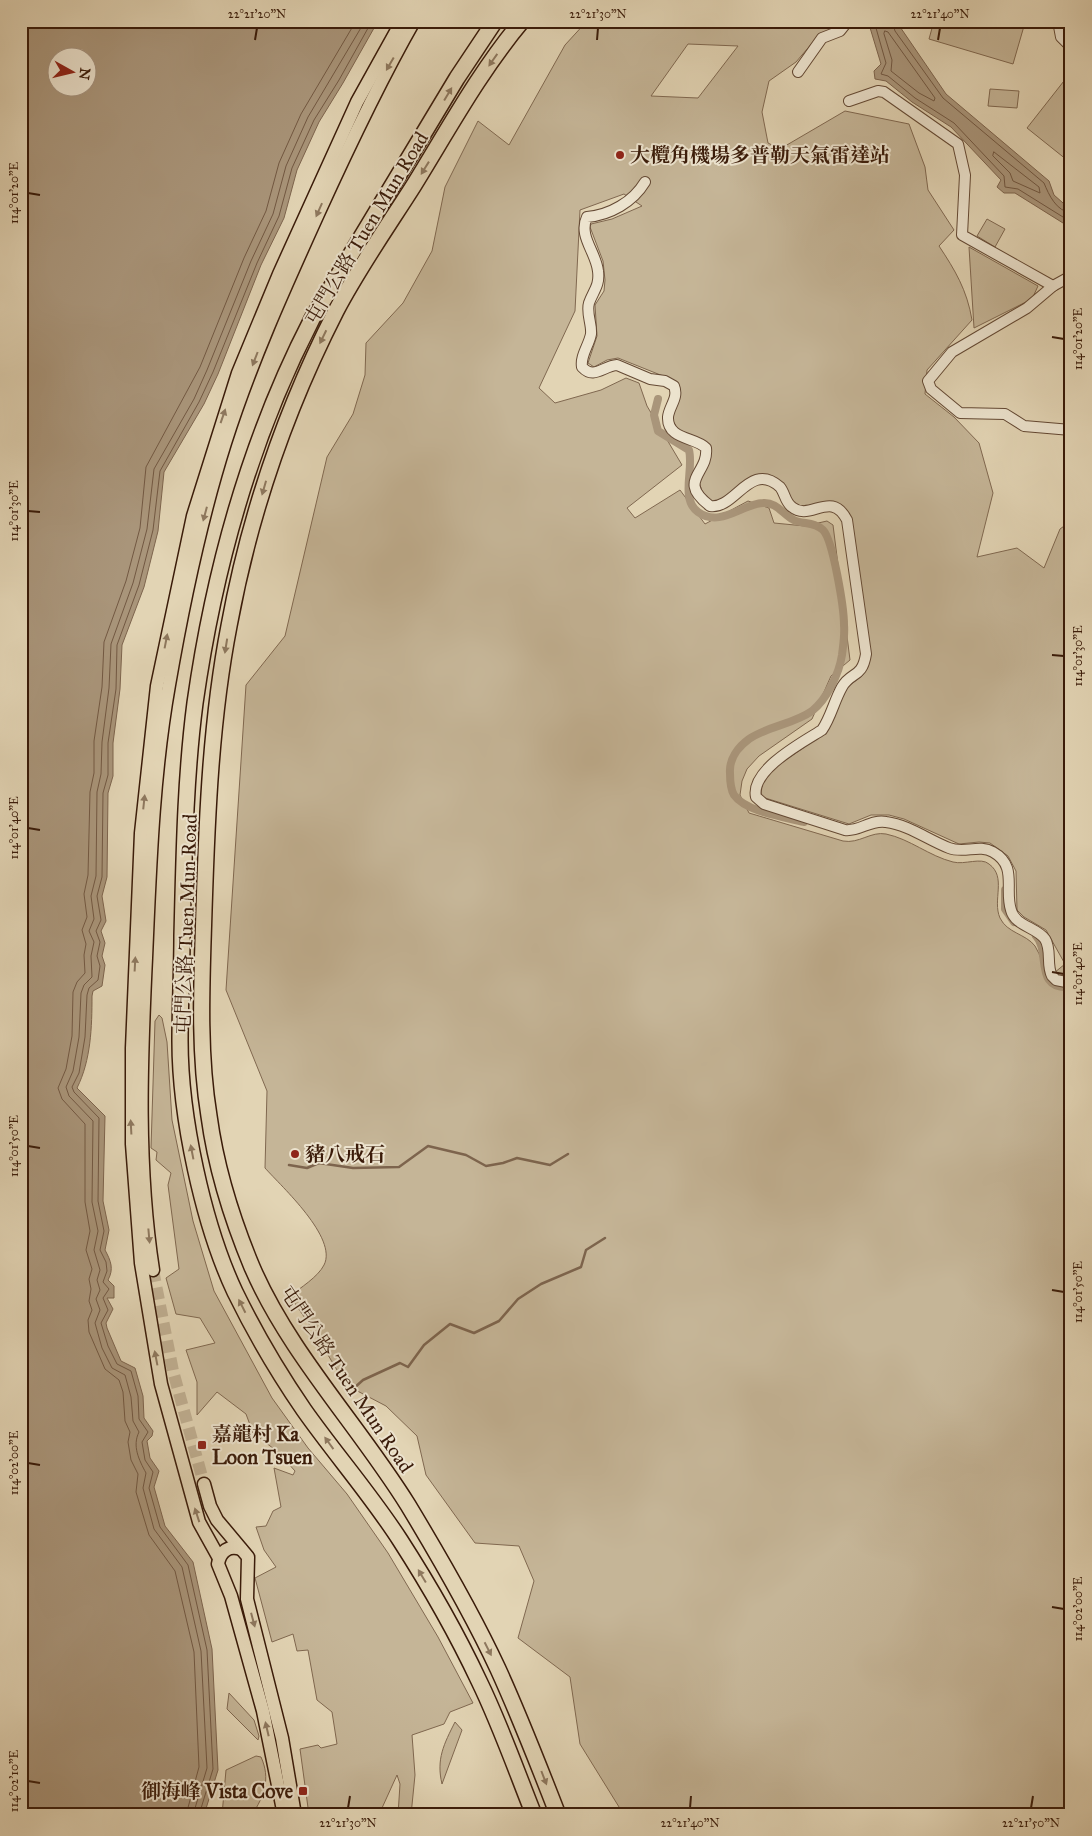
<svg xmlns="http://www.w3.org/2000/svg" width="1092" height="1836" font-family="'IM FELL Great Primer','Noto Serif TC',serif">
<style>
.green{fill:#c5b597;stroke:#806850;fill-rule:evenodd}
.water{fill:#a9957a;stroke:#7d644d;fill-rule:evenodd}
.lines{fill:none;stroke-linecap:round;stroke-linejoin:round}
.shore{stroke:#725842;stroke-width:1}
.stream{stroke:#7d644d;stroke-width:2.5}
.canal{stroke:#a9957a;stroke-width:8}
.major-tunnel{stroke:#c0af92;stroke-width:12;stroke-dasharray:12 6;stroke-linecap:butt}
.minor-casing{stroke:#644934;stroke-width:12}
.major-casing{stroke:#3a1b09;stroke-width:15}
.highway-casing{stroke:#3a1b09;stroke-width:18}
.minor{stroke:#ece3ce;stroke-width:10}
.major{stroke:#e2d4b4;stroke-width:12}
.highway{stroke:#e2d4b4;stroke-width:15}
.oneway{fill:#8e785e}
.ticks{fill:none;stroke:#3a1b09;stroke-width:2}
.poi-dot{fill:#8f2418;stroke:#ece3ce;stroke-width:2}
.labels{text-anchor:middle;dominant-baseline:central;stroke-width:4;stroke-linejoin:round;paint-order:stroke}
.poi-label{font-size:20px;font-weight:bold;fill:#3a1b09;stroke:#ece3ce;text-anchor:start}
.street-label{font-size:20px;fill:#3a1b09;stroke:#ece3ce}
.neatline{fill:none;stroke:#3a1b09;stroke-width:2}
.ticks-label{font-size:12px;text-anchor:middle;fill:#3a1b09}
</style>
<rect width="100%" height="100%" fill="#e2d4b4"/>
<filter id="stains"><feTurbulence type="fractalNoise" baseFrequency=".004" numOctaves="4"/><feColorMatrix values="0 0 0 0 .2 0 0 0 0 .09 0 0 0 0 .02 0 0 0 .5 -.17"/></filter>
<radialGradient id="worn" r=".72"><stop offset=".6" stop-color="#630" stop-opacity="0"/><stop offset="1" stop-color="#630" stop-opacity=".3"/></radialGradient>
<g class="green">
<path d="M 587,21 L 843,21 L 814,41 L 796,62 L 769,81 L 762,112 L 768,143 L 780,149 L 845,111 L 909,124 L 925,167 L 928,190 L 954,230 L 939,246 C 955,270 967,290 972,320 L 927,370 L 925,394 L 954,417 L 979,443 L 993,493 L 977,557 L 1017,548 L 1044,568 L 1060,529 L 1071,521 L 1071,1815 L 624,1815 L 580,1744 L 570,1677 L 518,1638 L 534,1581 L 519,1546 L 475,1543 L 426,1475 L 417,1436 L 386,1406 L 346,1385 L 313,1330 L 290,1296 C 300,1288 318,1277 324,1265 C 338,1238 282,1187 265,1168 L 267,1091 L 226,990 L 246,685 L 285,636 L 327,457 L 353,414 L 365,375 L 366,343 L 403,303 L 432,251 L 445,187 L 478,121 L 509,145 L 565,45 ZM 688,44 L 738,46 L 698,98 L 651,96 ZM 624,194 L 642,206 L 612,219 L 591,224 L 590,227 L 603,261 L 605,280 L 604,291 L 595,305 L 597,336 L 588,363 L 594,367 L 607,360 L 618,358 L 673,380 C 691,397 667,407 674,423 C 680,437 700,437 710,446 L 709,462 L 699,482 L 702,491 L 711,502 C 730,502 739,478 757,476 C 791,472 781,497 797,505 C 803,508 827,502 838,503 L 851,519 L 870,654 L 868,667 L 862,676 L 846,688 L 825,733 L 771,770 L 760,786 L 762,797 L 849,824 L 871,815 L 889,815 L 904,819 L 959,844 L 979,842 L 990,843 L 1008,856 L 1016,871 L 1017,910 L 1024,917 L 1046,930 L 1065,964 L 1049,977 C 1043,968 1041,955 1035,946 C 1026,934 1007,933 1000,918 C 992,900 1007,877 989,864 C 981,857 965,865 953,862 C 929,856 910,839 886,834 C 871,831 859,844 843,841 L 749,813 L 740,795 L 742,781 L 747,769 L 759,756 L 812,719 L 831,676 L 850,660 L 833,525 L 827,521 L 805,526 L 774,523 L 769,508 L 748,501 L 705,524 L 680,490 L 635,518 L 627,508 L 682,465 L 647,406 L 639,383 L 626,378 L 601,390 L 555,403 L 539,388 L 575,311 L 580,210 Z"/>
<path d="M 934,21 L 1009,21 L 1024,26 L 1013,64 L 929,39 Z"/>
<path d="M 1071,72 L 1071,154 L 1067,160 L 1027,128 Z"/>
<path d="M 990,89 L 1019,91 L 1017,108 L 988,106 Z"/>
<path d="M 987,219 L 1005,229 L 995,247 L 977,236 Z"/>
<path d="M 969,247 L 1038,286 L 1032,299 L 974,328 Z"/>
<path d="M 159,1015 L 162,1018 L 167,1042 L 172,1120 L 193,1221 L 214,1291 L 272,1398 L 308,1448 L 347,1494 L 388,1553 L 438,1637 L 473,1703 L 450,1712 L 444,1724 L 412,1735 L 415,1775 L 411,1815 L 398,1815 L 400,1784 L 397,1775 L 382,1808 L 384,1815 L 309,1815 L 300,1749 L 318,1745 L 321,1748 L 337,1744 L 332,1712 L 317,1700 L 308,1650 L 297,1651 L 293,1634 L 272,1642 L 255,1578 L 276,1567 L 264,1550 L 256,1527 L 266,1526 L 273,1511 L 281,1507 L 274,1468 L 293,1475 L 295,1471 L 278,1452 L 253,1433 L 246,1414 L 217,1392 L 197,1415 L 197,1382 L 186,1350 L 215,1343 L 200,1318 L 176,1314 L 166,1278 L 179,1269 L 168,1185 L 171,1173 L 156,1160 L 157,1152 L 151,1148 L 155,1021 Z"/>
<path d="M 229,1693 L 254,1720 L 259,1736 L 258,1740 L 227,1709 Z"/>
<path d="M 455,1722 L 462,1730 L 442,1784 C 436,1759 444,1744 455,1722 Z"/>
<path d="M 256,1756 L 261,1757 C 271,1779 264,1796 252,1815 L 222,1815 L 226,1770 Z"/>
</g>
<g class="water">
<path d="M 21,21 L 378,21 L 343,83 L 319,122 L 297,170 L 284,218 L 261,265 L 218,374 L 204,404 L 164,472 L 158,531 L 144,587 L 122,645 L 120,689 L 113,743 L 113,776 L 108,793 L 107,877 L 102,896 L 106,921 L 101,931 L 105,943 L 102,956 L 105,965 L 102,986 L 93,991 L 92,996 C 92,1027 91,1060 77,1088 L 105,1116 L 103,1201 L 109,1230 L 105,1250 C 111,1261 114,1269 108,1280 L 114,1286 L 114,1298 L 107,1298 L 113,1309 L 106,1323 L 107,1328 L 121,1361 L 135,1368 L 143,1396 L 144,1418 L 153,1431 L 152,1436 L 147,1441 L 150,1458 L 159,1471 L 154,1487 L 165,1526 L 193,1562 L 212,1649 L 218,1770 L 204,1815 L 21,1815 ZM 58,58 L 88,58 L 88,88 L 58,88 Z"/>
<path d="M 868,21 L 896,21 L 946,94 L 1049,181 L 1054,195 L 1071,210 L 1071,228 L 1015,193 L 1004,193 L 997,187 L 1001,180 L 951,127 L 912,102 L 886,81 L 875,79 L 874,71 L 881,64 Z"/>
</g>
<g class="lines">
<g class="shore">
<path d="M 874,21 L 886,63 L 881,74 L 888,76 L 915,98 L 954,123 L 1004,176 L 1005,187 L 1018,189 L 1071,222"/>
<path d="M 892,21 L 895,31 L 943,98 L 1044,183 C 1049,195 1056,211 1071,213"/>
<path d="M 885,31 L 888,32 L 935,98 L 934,101 L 919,93 L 891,71 L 892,60 L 884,34 Z"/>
<path d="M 994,152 L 1039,187 L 1040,193 L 1013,181 L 1010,173 L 993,156 Z"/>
<path d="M 186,1815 L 199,1767 L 194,1652 L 175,1571 L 149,1535 L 136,1492 L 138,1474 L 131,1460 L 128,1442 L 130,1432 L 125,1421 L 123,1392 L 119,1380 L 105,1369 L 89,1332 L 88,1320 L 92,1310 L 89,1301 L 91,1289 L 89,1279 L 92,1269 L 86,1250 L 90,1231 L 85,1202 L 85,1124 L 62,1099 L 58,1088 L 66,1069 L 72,1036 L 73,992 L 77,982 L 85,973 L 84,955 L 86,944 L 82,930 L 87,917 L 84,894 L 88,875 L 90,792 L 94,773 L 94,741 L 102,687 L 104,642 L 126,581 L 140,528 L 146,467 L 200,367 L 244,258 L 266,211 L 279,163 L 301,114 L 356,21"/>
<path d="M 193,1815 L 207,1768 L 201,1651 L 182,1567 L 154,1529 L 143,1488 L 146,1473 C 139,1460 132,1446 139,1432 L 133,1421 L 131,1397 L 125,1375 L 112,1368 L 102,1348 L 95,1323 L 100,1310 L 96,1299 L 100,1290 L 97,1280 L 100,1270 L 94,1250 L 98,1231 L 92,1202 L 93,1121 L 69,1096 L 66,1087 L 73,1071 L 79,1037 L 81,993 L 84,985 L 92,977 L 91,956 L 94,942 L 89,931 L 94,919 L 91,896 L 96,876 L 97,792 L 101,774 L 102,742 L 109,688 L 111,644 L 133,583 L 147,529 L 154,469 L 194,399 L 207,370 L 251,261 L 273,214 L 286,166 L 308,117 L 365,21"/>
<path d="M 199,1815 L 213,1769 L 207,1650 L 188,1565 L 160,1527 L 149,1488 L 153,1472 L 145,1460 L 142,1442 L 148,1432 L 139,1419 L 138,1396 L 131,1371 L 117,1364 L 108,1346 L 101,1323 L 108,1310 L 103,1298 L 109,1289 L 103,1282 L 107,1271 L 106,1262 L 100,1250 L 104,1231 L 98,1201 L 99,1118 L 74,1092 L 72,1087 L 79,1073 L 85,1037 L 87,995 L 89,988 L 98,980 L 100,966 L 97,956 L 100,942 L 96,931 L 101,920 L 97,896 L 102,877 L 103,793 L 108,775 L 108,743 L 116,689 L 117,645 L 139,585 L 153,530 L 160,471 L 199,402 L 213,372 L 257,263 L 279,216 L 292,168 L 314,120 L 339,80 L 372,21"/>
</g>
<g class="stream">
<path d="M 289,1165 L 307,1168 L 319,1163 L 353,1168 L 399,1167 L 428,1146 L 466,1155 L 486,1166 L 503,1163 L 517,1158 L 550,1165 L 568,1154"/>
<path d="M 353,1389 L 363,1380 L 400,1363 L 408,1367 L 424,1345 L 450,1324 L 474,1333 L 499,1321 L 518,1299 L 541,1284 L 581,1267 L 586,1250 L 605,1238"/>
</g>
<g class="canal">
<path d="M 658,399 L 654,415 L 658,431 L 689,450 C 694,469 680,499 698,512 C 720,528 742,504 763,503 C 776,502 782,513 792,519 C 801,525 814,521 823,530 C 833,540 844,608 844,625 C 845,635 843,646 842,655 C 839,674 827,699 812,711 C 794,724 768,726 749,739 C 738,747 729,759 730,773 C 730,780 731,790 734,795 C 746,812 785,817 804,822"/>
<path d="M 1005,890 L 1005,909 L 1014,922"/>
<path d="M 1036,936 C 1051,951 1033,991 1071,987"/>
</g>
<path class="major-tunnel" d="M 153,1270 L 173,1371 L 204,1484"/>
<g class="minor-casing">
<g id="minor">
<path d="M 1058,21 L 1061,37 L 1071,47"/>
<path d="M 798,72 L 822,38 L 840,31 L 848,21"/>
<path d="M 849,101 L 878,91 L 884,92 L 958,144 L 965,175 L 962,235 L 1053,286"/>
<path d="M 645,182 C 633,202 610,215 587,217 C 578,236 596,252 598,271 C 600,286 593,291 589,303 C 586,313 592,324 591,334 C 589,345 580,356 582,367 C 594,380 603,366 617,365 L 650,379 L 665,381 L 674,386 C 679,398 669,406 668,417 C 667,440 696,437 706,448 C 709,474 676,480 710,506 C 735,510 750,460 780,487 C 785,493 785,502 792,507 C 810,522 831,489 847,520 L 866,654 C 862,679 851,671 842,687 C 834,701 831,717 822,730 C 803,742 750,770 756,797 L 764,804 L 845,830 C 859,832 871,819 886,822 C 909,825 928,840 949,848 C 964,854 979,844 993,852 C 1018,866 1004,889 1011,910 C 1015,926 1036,927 1045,939 C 1052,950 1046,965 1052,976 L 1056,980 L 1071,983"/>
<path d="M 1071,276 L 1053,286 L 1027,308 L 952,352 L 928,381 L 931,389 L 960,413 L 1005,414 L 1024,426 L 1071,430"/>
</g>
</g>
<g class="major-casing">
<g id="major">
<path d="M 153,1270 C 137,1166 141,1062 146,958 C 150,867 153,775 169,685 C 183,604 200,522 225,443 C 250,364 284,289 318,214 C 348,148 378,84 414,21"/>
<path d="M 204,1484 L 210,1506 L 217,1520 L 248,1557 L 247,1599 L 282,1738 L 295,1815"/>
<path d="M 241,1549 C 229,1545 220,1551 218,1564 L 231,1596 L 263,1711 L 284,1815"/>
<path d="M 219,1558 L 199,1522 L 161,1384 L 141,1263 L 132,1144 L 132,1048 L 141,833 L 157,686 L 193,516 L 238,373 L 279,274 L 357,102 L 402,21"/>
</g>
</g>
<g class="highway-casing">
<g id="highway">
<path d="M 495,21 L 457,78 L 312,319 C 250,439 214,569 195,703 C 185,780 184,859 182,936 C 182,971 180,1006 180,1041 C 180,1116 203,1224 235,1292 C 255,1333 278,1372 304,1410 C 335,1454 371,1495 400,1540 C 429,1585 456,1632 479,1681 C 500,1724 516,1770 534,1815"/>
<path d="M 522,21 C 480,71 448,130 414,185 C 388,226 359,267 336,311 C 286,409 249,517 229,626 C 211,719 207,815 204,910 C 202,978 198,1049 209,1116 C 216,1168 232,1219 252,1267 C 289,1353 359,1426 408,1505 C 440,1558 472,1613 498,1669 C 520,1717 539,1766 558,1815"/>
</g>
</g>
<use href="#minor" class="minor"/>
<use href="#major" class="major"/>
<use href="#highway" class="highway"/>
</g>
<defs><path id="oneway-solid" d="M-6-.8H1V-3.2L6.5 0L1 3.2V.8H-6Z" transform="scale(1.25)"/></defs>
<g class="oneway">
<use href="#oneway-solid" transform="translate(493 60) rotate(125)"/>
<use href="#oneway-solid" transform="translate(390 64) rotate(120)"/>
<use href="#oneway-solid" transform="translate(448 94) rotate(-59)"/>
<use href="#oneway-solid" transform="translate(425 168) rotate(122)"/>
<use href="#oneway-solid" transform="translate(319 210) rotate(114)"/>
<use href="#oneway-solid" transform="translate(323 337) rotate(116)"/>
<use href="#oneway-solid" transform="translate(255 359) rotate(111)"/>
<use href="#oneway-solid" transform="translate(223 416) rotate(-71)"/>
<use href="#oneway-solid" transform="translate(264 488) rotate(106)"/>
<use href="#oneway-solid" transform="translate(205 514) rotate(105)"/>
<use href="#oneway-solid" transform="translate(166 641) rotate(-79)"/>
<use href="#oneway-solid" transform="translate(226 646) rotate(99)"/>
<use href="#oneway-solid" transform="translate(144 802) rotate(-84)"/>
<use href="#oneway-solid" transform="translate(135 964) rotate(-87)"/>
<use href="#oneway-solid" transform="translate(131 1127) rotate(-93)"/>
<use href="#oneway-solid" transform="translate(192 1152) rotate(-101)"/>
<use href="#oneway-solid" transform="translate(149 1236) rotate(85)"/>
<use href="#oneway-solid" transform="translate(242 1306) rotate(-117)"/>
<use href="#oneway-solid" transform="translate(156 1358) rotate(-101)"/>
<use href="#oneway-solid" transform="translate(329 1443) rotate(-126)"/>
<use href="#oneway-solid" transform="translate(197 1515) rotate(-108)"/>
<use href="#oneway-solid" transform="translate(422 1576) rotate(-121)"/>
<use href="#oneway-solid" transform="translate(253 1620) rotate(75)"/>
<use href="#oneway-solid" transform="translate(488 1649) rotate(63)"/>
<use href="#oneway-solid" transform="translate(267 1729) rotate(-103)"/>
<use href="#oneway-solid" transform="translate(544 1778) rotate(69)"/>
</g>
<path class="ticks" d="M 255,40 L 257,28M 597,40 L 598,28M 938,40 L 940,28M 28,193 L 40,195M 1052,337 L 1064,339M 28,511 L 40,512M 1052,655 L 1064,656M 28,828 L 40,830M 1052,972 L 1064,974M 28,1146 L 40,1148M 1052,1290 L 1064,1292M 28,1463 L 40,1465M 1052,1607 L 1064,1609M 28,1781 L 40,1783M 348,1808 L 350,1796M 690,1808 L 691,1796M 1031,1808 L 1033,1796"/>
<g class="poi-dot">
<circle cx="620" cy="155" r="5"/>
<circle cx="295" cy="1154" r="5"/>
<rect x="197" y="1440" width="10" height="10" rx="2.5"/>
<rect x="298" y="1786" width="10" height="10" rx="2.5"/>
</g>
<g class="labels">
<g class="poi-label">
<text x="630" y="155">大欖角機場多普勒天氣雷達站</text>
<text x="305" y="1154">豬八戒石</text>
<text x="212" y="1434">嘉龍村 Ka<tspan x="212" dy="23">Loon Tsuen</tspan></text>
<text x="293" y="1791" text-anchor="end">御海峰 Vista Cove</text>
</g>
<g class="street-label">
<text transform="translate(366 228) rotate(-59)">屯門公路 Tuen Mun Road</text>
<text transform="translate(186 924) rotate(-88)">屯門公路 Tuen Mun Road</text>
<text transform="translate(347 1379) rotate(56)">屯門公路 Tuen Mun Road</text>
</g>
</g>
<rect width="1092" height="1836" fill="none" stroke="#e2d4b4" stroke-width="55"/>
<g transform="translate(72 72) rotate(98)"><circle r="24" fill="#ece3ce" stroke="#a5937f"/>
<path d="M0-4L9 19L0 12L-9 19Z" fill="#8f2418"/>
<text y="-8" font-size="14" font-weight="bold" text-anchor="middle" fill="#3a1b09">N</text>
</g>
<rect x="28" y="28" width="1036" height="1780" class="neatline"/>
<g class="ticks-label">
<text x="257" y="18">22°21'20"N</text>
<text x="598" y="18">22°21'30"N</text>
<text x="940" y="18">22°21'40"N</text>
<text transform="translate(14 193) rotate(-90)" y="4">114°01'20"E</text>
<text transform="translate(1078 339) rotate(-90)" y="4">114°01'20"E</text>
<text transform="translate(14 511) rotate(-90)" y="4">114°01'30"E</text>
<text transform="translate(1078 656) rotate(-90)" y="4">114°01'30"E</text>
<text transform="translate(14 828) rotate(-90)" y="4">114°01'40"E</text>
<text transform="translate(1078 974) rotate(-90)" y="4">114°01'40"E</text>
<text transform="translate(14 1146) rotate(-90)" y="4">114°01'50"E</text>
<text transform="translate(1078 1292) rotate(-90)" y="4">114°01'50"E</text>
<text transform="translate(14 1463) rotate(-90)" y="4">114°02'00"E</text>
<text transform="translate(1078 1609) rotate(-90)" y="4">114°02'00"E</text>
<text transform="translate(14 1781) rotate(-90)" y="4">114°02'10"E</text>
<text x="348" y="1827">22°21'30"N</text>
<text x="690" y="1827">22°21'40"N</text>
<text x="1031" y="1827">22°21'50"N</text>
</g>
<rect width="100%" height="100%" filter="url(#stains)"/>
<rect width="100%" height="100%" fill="url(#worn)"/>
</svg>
